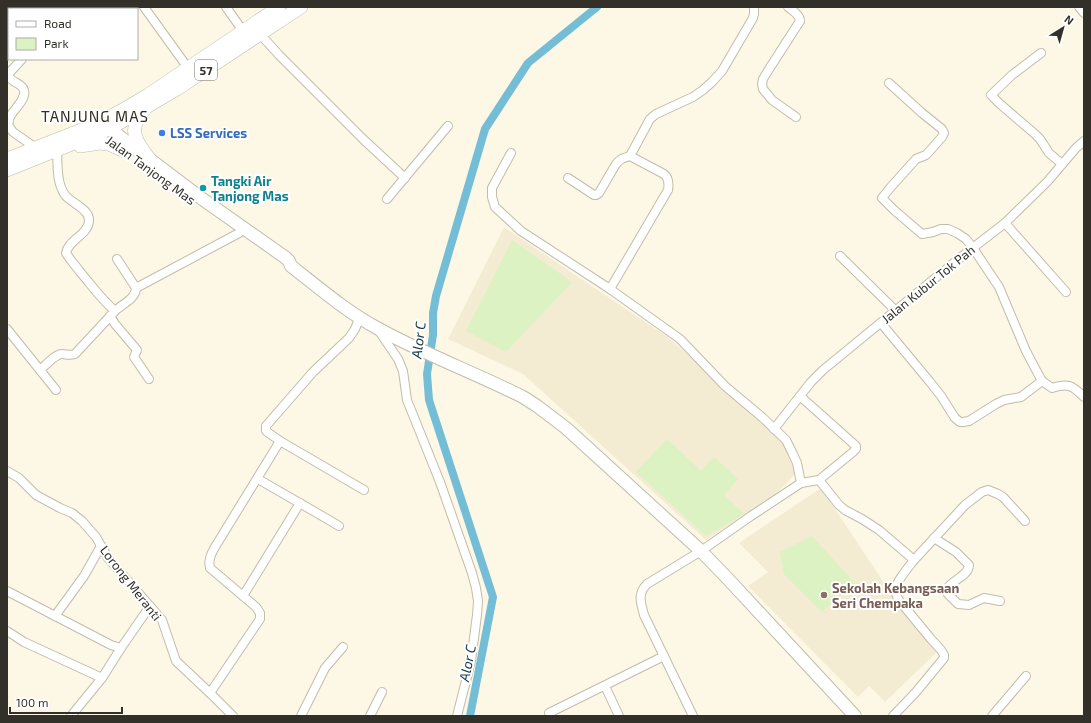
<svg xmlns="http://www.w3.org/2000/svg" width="1091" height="723" font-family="'Exo 2',sans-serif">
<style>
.built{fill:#f3ecd2}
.green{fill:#dcf2c2}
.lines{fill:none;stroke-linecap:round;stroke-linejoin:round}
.canal{stroke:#73bed6;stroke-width:8}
.minor-casing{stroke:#c1bcab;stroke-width:10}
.secondary-casing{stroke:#c1bcab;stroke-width:14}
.primary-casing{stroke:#c1bcab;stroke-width:14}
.minor{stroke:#fff;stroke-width:8}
.secondary{stroke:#fff;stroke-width:12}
.primary{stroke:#fff;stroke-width:13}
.shop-dot{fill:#3f7fe0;stroke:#fff;stroke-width:1.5}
.culture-dot{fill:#0f9aa8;stroke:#fff;stroke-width:1.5}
.education-dot{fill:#8d6e63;stroke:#fff;stroke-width:1.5}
.labels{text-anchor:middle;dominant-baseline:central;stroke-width:4;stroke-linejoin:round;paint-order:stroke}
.shield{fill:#fff;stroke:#706e69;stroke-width:1}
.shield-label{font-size:12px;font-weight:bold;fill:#323029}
.shop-label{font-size:13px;font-weight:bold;fill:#366cbe;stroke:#fff;text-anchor:start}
.street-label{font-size:13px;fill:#323029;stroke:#fff}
.culture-label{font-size:13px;font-weight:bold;fill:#0d838f;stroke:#fff;text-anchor:start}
.education-label{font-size:13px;font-weight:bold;fill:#785e54;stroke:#fff;text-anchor:start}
.water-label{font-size:14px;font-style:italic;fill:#163a44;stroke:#fff}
.quarter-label{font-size:15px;letter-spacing:1px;fill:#312d1f;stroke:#fff}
</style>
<rect width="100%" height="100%" fill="#fdf8e5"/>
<g class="built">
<path d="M 504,227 L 666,336 L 700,365 L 727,393 L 782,441 L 788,453 L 795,474 L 776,494 L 706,540 L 523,374 L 448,339 Z"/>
<path d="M 821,488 L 898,604 L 938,651 L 885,702 L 869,686 L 858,697 L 748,586 L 768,572 L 739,543 Z"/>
</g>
<g class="green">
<path d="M 512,240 L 572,282 L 506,352 L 466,331 Z"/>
<path d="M 667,439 L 701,471 L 714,457 L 738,479 L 724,495 L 744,514 L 706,536 L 636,472 Z"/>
<path d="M 812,536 L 855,583 L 822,612 L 784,574 L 780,552 Z"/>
</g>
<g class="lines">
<path class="canal" d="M 470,716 L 493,597 L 429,400 L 427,374 L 433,335 L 433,313 L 436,296 L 485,129 L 528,63 L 597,7"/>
<g class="minor-casing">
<g id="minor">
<path d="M 144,7 L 188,68"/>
<path d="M 226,7 L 243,31"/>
<path d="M 788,7 C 793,11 800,15 800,21 L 771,66 L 763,79 L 762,84 L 763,89 L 772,100 L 796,117"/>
<path d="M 1079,7 L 1084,13"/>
<path d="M 7,32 L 9,33"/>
<path d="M 260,34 L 279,55 L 363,139 L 405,178"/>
<path d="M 1041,53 L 1012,75 L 991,95 L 1000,104 L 1035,134 L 1040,139 L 1049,153 L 1062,164"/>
<path d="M 22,59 L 10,72 L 8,75 C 11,83 22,83 24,90 C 27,100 12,110 9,119 C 9,121 9,123 8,125 L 13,132 L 36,148"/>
<path d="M 889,83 L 922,113 L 942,129 L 944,133 L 942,137 L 926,155 L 916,159 L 890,188 L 882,198 L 894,210 L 922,234 L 933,232 L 941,229 L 948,229 L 957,233 L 966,239 L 973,248 L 999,287 L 1026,351 L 1036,370 L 1042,381 L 1052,388 C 1068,383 1072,385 1084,397"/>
<path d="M 57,150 C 58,165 56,182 65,195 C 71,203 90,209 89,221 C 88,235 68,240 66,253 C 70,260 76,266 81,273 C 92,286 102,300 115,311 C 122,304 136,299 136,288 L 117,259"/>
<path d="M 511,153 L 492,188 L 492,197 L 495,207 L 521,231 L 610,289 L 680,339 L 725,386 L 763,418 L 786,440 L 792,452 L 797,463 L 801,483"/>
<path d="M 630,156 L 650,119 L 656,114 L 693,97 L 703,90 L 712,82 L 722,71 L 753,18 L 754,14 L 754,7"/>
<path d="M 568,178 L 594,195 L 596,195 L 599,193 L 616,164 C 620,159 623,158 630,156 L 664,174 C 669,178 669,184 668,190 L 610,289"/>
<path d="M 387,199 L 448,126"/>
<path d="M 1005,223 L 1066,292"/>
<path d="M 840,256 L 896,311"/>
<path d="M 136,288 L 239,233"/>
<path d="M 110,316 L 115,324 L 137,350 L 134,357 L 149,379"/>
<path d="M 360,317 L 355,329 L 349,338 L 313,372 L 266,426 L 266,431 L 280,441 L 364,490"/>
<path d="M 881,323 L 930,382 L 941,396 L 955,418 L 960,422 L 963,422 L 969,421 L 996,404 L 1004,400 L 1021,397 L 1042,381"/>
<path d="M 7,329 L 56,390"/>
<path d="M 379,331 L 398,359 L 403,371 L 407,400 L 440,482 L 472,573 L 476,588 L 478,601 L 477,615 L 471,661 L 457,716"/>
<path d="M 40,370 C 45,366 55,354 62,354 C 67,354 68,356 75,354 L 115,311"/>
<path d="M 800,396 L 856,446 L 856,449 L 853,452 L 819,480"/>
<path d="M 774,429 L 811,382 L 823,370 L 956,261 L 1005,223 L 1047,182 L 1076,148 L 1084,141"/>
<path d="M 7,471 L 19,478 L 36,495 L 60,508 L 72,513 L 82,521 L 96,537 L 108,558 L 162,620 L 176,661 L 210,693 L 233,716"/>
<path d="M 258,479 L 329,520 L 339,526"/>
<path d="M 934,538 L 956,552 L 969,565 C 969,576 951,580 946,590 L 948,594 L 958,604 L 969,605 L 984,598 L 1000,601"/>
<path d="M 914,560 L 965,505 L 982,492 L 988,490 L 998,494 L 1003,497 L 1025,521"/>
<path d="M 7,591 L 111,645 L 121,648"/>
<path d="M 243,596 L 300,503"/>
<path d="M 55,616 L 84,576 L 101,546"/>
<path d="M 7,631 L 24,642 L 102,678"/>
<path d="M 605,686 L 619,716"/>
<path d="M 210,693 L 260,619 L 260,613 L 256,607 L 210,568 C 208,560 211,554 215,547 L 280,441"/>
<path d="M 549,713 L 664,656"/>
<path d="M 71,716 L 102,678 L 121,648 L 150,606"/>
<path d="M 301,716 L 325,668 L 343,647"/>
<path d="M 370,716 L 382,692"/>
<path d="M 693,716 L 644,615 C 641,603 637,594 647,584 L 701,551 L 751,516 L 801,483 L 819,480 L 839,505 L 845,510 L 862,519 L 879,530 L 914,560 C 909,567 896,581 896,589 C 895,593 897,596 898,599 L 931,639 L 941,650 L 944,655 L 944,658 L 916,692 L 893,716"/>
<path d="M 992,716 L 1026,676"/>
</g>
</g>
<g class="secondary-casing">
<path id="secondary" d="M 102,123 L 201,198 L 286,258 L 289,261 L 291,266 C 319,288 346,311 377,328 C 424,354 475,373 523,397 L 537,406 L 566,428 L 701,551 L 729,580 L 855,716"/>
</g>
<g class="primary-casing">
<g id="primary">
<path d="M 145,109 C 142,113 138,118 136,123 C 130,136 143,150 151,161"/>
<path d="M 80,146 L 100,143 L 109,144 L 127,152"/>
<path d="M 7,159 L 92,126 L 121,111 L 148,95 L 279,7"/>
<path d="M 7,170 L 109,129 L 177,89 L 301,7"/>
</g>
</g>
<use href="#minor" class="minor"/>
<use href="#secondary" class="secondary"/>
<use href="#primary" class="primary"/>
</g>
<circle class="shop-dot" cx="162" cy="133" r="4"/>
<circle class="culture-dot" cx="203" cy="188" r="4"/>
<circle class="education-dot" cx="824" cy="595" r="4"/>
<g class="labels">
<rect class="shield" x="195" y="60" width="22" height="20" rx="3"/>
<g class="shield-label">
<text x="206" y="70">57</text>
</g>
<g class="shop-label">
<text x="170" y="133">LSS Services</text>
</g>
<g class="street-label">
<text transform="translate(151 170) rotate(36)">Jalan Tanjong Mas</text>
<text transform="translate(928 284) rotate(-39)">Jalan Kubur Tok Pah</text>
<text transform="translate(131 583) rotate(52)">Lorong Meranti</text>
</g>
<g class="culture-label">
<text x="211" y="181">Tangki Air<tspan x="211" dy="15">Tanjong Mas</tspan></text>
</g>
<g class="education-label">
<text x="832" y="588">Sekolah Kebangsaan<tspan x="832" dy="15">Seri Chempaka</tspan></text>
</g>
<g class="water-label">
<text transform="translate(418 340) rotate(-83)">Alor C</text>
<text transform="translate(467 663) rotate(-79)">Alor C</text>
</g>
<g class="quarter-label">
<text x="95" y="116">TANJUNG MAS</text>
</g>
</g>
<rect width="1091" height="723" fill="none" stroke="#323029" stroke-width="16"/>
<rect x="8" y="8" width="130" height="52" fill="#ffffff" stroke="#adaca9"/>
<rect x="16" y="21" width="20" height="6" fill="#ffffff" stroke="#adaca9"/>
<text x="44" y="28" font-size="12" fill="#323029">Road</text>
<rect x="16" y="38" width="20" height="12" fill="#dcf2c2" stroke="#adaca9"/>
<text x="44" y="48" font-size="12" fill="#323029">Park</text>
<g transform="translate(1063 28) rotate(37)" stroke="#ffffff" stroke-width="3" paint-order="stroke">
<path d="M0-3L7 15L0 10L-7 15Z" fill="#323029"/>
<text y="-6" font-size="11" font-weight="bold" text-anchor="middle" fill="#323029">N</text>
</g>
<path d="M10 707v6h112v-6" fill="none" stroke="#323029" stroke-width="2"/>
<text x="16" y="707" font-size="12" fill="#323029" stroke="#ffffff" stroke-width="3" paint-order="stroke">100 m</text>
</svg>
